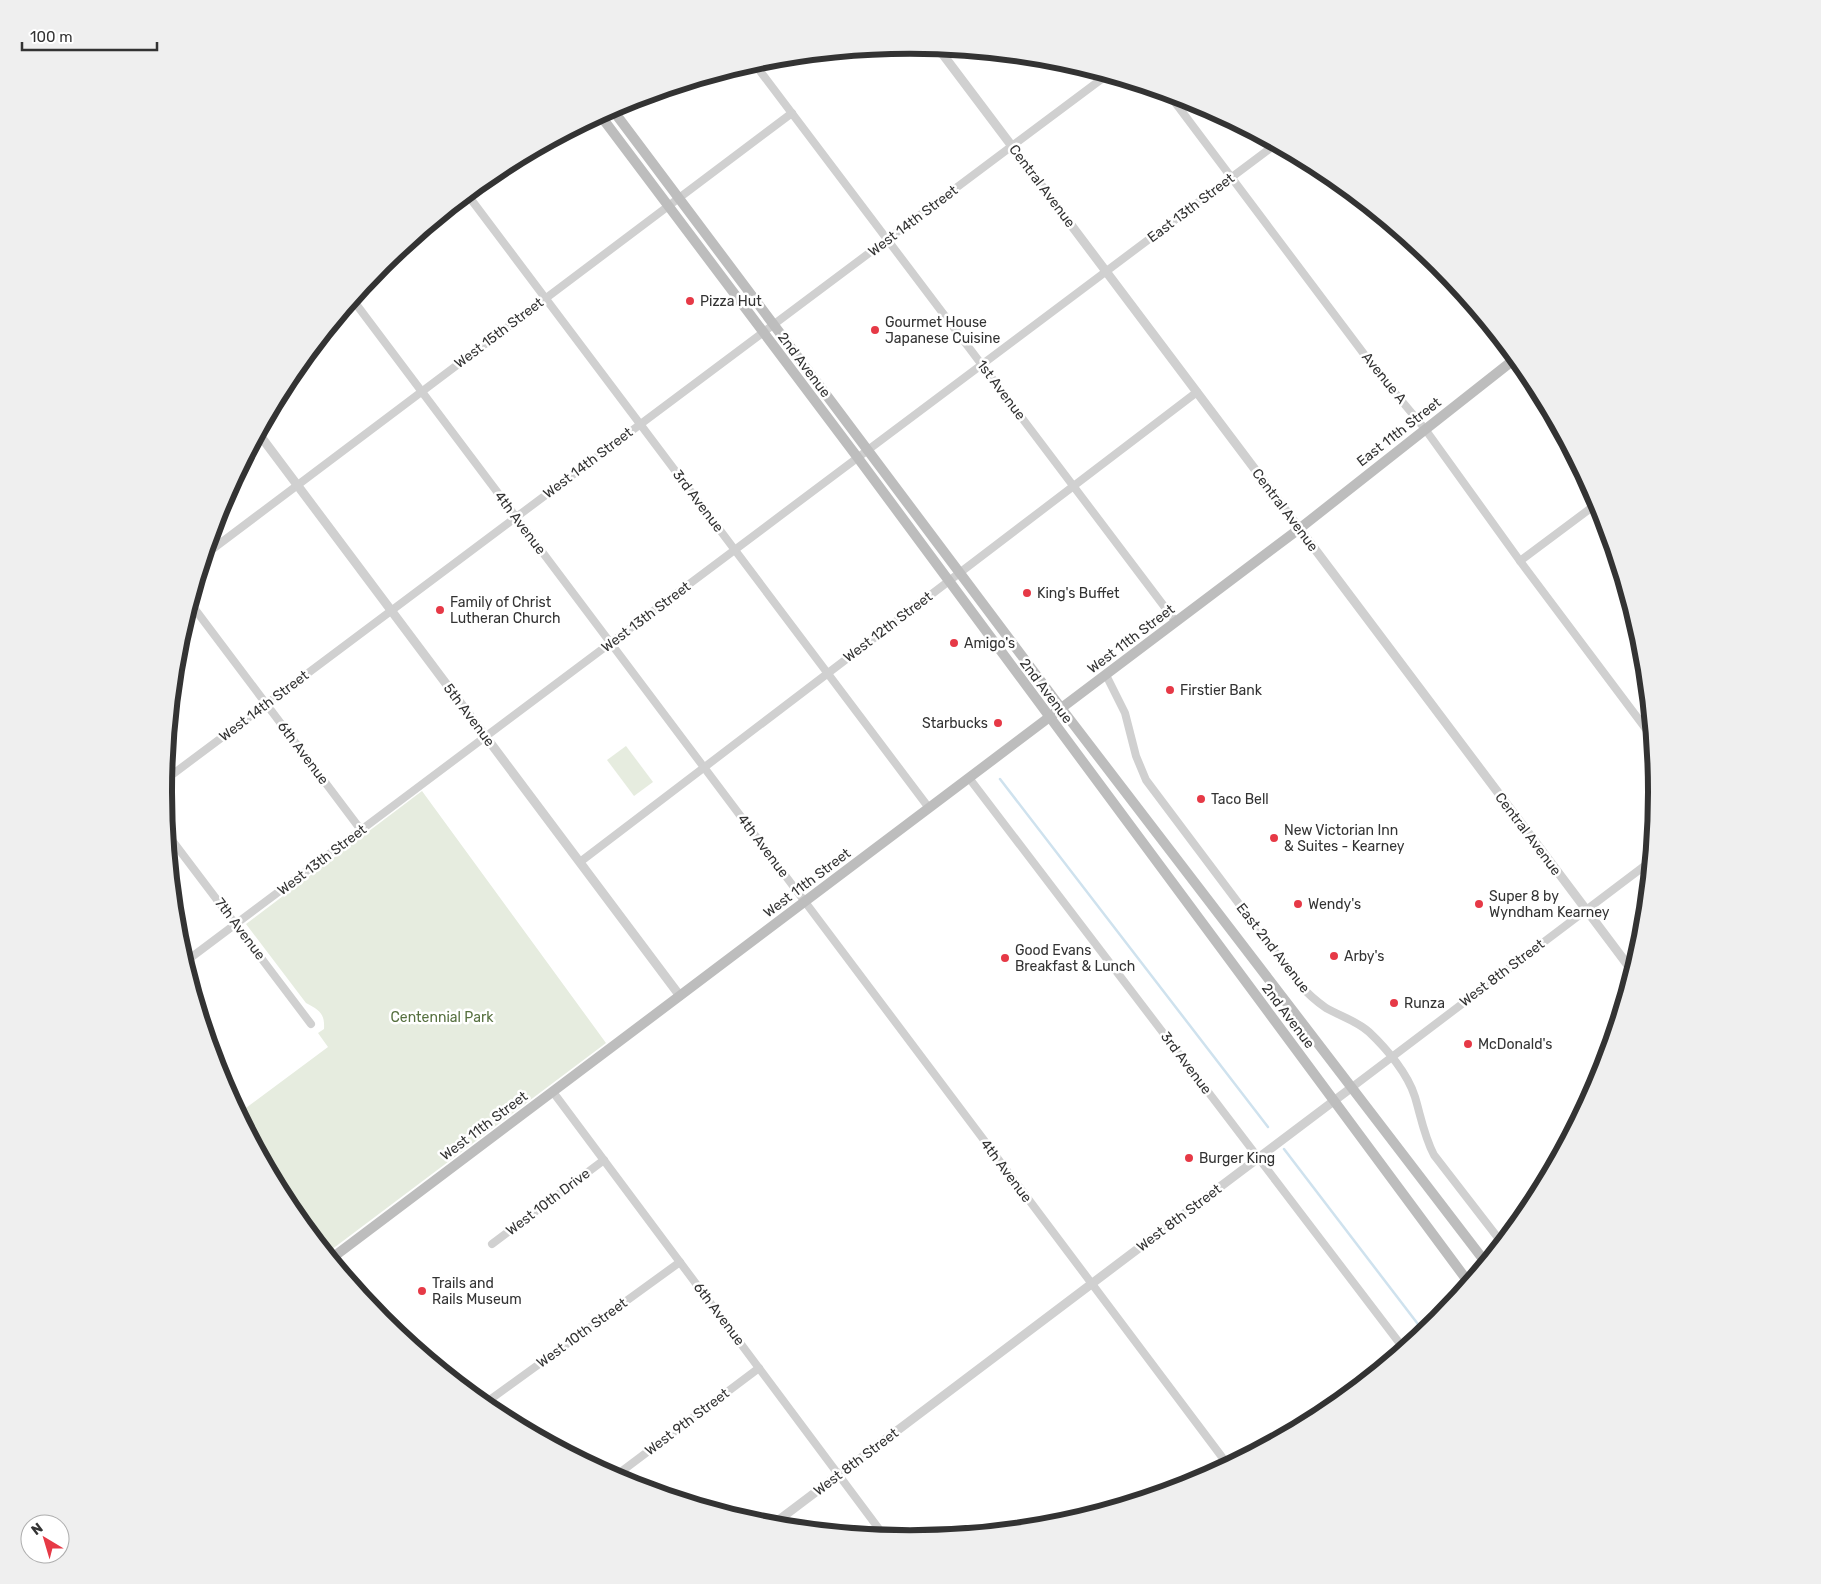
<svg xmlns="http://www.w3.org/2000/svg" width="1821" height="1584" font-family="Rubik,sans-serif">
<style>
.green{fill:#e6ecdf}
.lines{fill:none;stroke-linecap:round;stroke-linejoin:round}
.stream{stroke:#cfe2ee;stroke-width:2.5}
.minor{stroke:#d0d0d0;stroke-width:8}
.tertiary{stroke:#d0d0d0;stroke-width:9}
.secondary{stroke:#bdbdbd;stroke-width:10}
.poi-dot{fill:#e63946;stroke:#fff;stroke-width:2}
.labels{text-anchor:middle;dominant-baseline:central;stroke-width:5;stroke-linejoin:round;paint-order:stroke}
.street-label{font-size:14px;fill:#333;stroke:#fff}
.poi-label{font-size:14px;fill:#333;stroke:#fff;text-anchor:start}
.park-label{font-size:14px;fill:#56703f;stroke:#fff}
.rim{fill:none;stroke:#333;stroke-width:6}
</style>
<rect width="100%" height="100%" fill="#fff"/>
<g class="green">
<path d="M 626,746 L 653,782 L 634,796 L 607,760 Z"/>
<path d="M 422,791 L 606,1043 L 327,1253 L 289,1207 L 239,1113 L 328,1047 L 318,1033 L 324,1029 C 325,1013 319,1010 306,1003 L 246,924 Z"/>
</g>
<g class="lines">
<g class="stream">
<path d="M 1000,779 L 1268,1127"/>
<path d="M 1284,1149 L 1424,1332"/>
</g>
<g class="minor">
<path d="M 754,63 L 1176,622"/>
<path d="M 1168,93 L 1376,370 L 1425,429 L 1520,561 L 1652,737"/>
<path d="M 467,194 L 929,808"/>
<path d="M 353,300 L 1228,1465"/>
<path d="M 206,554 L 792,113"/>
<path d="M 1520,561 L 1599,502"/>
<path d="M 191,604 L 361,830"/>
<path d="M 1106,675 L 1125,713 L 1136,756 L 1146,780 L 1300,985 C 1308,994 1316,1001 1326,1008 C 1340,1016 1357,1021 1369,1032 C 1387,1049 1408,1074 1415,1097 C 1421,1117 1424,1136 1434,1155 L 1502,1243"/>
<path d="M 969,778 L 1404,1349"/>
<path d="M 165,780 L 1107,75"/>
<path d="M 168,835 L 311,1024"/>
<path d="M 580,862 L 1197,392"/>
<path d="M 185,962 L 1276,144"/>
<path d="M 1351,1088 L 1651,861"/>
<path d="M 553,1092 L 885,1537"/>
<path d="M 492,1244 L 604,1160"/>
<path d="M 484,1404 L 680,1262"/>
<path d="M 614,1477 L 759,1368"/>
</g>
<g class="tertiary">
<path d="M 938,48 L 1633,972"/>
<path d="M 259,434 L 680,996"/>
<path d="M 772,1525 L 1351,1088"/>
</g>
<g class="secondary">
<path d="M 612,109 L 1061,708 L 1486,1263"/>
<path d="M 600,115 L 858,458 L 1469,1283"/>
<path d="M 332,1258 L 1299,529 L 1516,358"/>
</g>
</g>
<g class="poi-dot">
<circle cx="690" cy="301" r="5"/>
<circle cx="875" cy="330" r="5"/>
<circle cx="1027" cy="593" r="5"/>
<circle cx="440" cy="610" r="5"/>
<circle cx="954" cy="643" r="5"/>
<circle cx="1170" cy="690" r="5"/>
<circle cx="998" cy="723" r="5"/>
<circle cx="1201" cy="799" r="5"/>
<circle cx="1274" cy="838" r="5"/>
<circle cx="1298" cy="904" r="5"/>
<circle cx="1479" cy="904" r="5"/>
<circle cx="1334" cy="956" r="5"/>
<circle cx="1005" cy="958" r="5"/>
<circle cx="1394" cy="1003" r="5"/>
<circle cx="1468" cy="1044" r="5"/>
<circle cx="1189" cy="1158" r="5"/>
<circle cx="422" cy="1291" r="5"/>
</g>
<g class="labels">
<g class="street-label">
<text transform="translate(1042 186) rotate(53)">Central Avenue</text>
<text transform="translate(1191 208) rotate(-37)">East 13th Street</text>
<text transform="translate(913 221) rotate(-37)">West 14th Street</text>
<text transform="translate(499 333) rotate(-37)">West 15th Street</text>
<text transform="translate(804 365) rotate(53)">2nd Avenue</text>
<text transform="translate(1384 378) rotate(51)">Avenue A</text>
<text transform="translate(1001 390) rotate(53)">1st Avenue</text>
<text transform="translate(1399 432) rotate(-38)">East 11th Street</text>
<text transform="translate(588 463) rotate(-37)">West 14th Street</text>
<text transform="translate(698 501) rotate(53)">3rd Avenue</text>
<text transform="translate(1285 510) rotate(53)">Central Avenue</text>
<text transform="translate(520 523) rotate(53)">4th Avenue</text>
<text transform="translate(646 617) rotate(-37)">West 13th Street</text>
<text transform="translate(888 627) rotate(-37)">West 12th Street</text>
<text transform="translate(1131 639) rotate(-37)">West 11th Street</text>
<text transform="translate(1046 691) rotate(53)">2nd Avenue</text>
<text transform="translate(264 706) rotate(-37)">West 14th Street</text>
<text transform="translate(469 715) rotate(53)">5th Avenue</text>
<text transform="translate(303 753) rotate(53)">6th Avenue</text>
<text transform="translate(1528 834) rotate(53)">Central Avenue</text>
<text transform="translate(763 846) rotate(53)">4th Avenue</text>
<text transform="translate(322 860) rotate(-37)">West 13th Street</text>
<text transform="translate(807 883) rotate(-37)">West 11th Street</text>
<text transform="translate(240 929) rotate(53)">7th Avenue</text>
<text transform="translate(1273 948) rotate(52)">East 2nd Avenue</text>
<text transform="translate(1502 973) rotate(-37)">West 8th Street</text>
<text transform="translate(1288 1016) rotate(53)">2nd Avenue</text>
<text transform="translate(1186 1063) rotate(53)">3rd Avenue</text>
<text transform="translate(484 1126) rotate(-37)">West 11th Street</text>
<text transform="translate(1006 1171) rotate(53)">4th Avenue</text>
<text transform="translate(548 1202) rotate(-37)">West 10th Drive</text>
<text transform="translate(1179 1218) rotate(-37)">West 8th Street</text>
<text transform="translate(719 1314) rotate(53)">6th Avenue</text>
<text transform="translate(582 1333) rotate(-36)">West 10th Street</text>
<text transform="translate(687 1422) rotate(-37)">West 9th Street</text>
<text transform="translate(856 1462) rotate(-37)">West 8th Street</text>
</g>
<g class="poi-label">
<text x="700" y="301">Pizza Hut</text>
<text x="885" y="322">Gourmet House<tspan x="885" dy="16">Japanese Cuisine</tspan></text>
<text x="1037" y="593">King's Buffet</text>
<text x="450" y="602">Family of Christ<tspan x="450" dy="16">Lutheran Church</tspan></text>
<text x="964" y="643">Amigo's</text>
<text x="1180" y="690">Firstier Bank</text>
<text x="988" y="723" text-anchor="end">Starbucks</text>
<text x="1211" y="799">Taco Bell</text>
<text x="1284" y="830">New Victorian Inn<tspan x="1284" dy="16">&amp; Suites - Kearney</tspan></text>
<text x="1489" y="896">Super 8 by<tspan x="1489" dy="16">Wyndham Kearney</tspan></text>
<text x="1308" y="904">Wendy's</text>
<text x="1015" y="950">Good Evans<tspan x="1015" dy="16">Breakfast &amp; Lunch</tspan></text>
<text x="1344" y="956">Arby's</text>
<text x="1404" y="1003">Runza</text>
<text x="1478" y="1044">McDonald's</text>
<text x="1199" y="1158">Burger King</text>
<text x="432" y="1283">Trails and<tspan x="432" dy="16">Rails Museum</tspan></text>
</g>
<g class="park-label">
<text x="442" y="1017">Centennial Park</text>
</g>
</g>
<path d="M0 0H1821V1584H0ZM172 792a738 738 0 1 1 1476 0a738 738 0 1 1-1476 0Z" fill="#efefef" fill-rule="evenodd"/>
<path class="rim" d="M172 792a738 738 0 1 1 1476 0a738 738 0 1 1-1476 0Z"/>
<g transform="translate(45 1539) rotate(322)"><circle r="24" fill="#ffffff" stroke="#adadad"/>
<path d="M0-4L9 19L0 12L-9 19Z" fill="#e63946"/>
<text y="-8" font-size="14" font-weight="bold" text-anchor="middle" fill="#333333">N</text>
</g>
<path d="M22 42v8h135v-8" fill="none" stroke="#333333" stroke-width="2.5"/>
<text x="30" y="42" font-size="15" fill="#333333" stroke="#ffffff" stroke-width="4" paint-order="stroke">100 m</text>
</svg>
